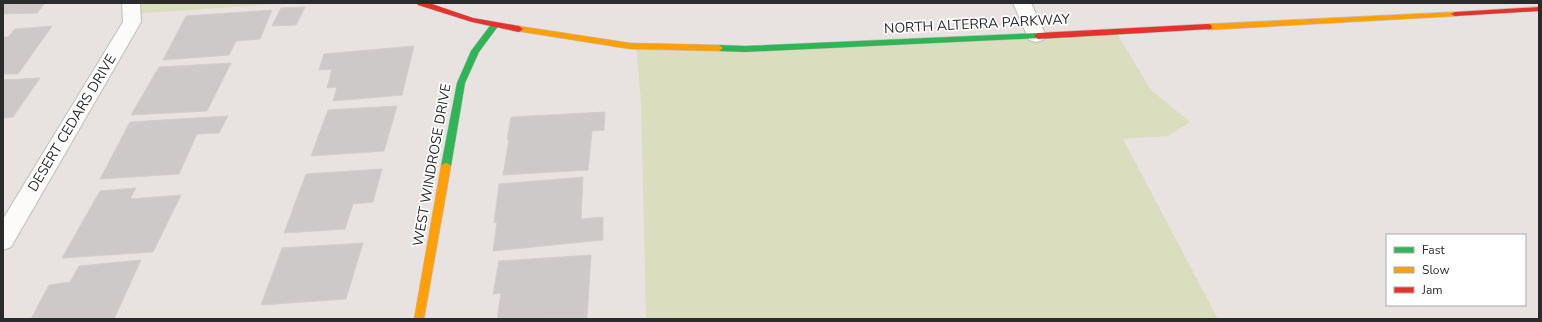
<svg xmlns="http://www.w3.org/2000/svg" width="1542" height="322" font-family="'Nunito Sans',sans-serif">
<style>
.green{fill:#dbdebe}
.building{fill:#cdc9c8;stroke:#d3cecd}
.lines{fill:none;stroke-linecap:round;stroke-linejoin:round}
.street-casing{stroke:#bfbfbf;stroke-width:2}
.fast-casing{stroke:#bfbfbf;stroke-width:1}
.slow-casing{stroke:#bfbfbf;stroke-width:1}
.jam-casing{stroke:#bfbfbf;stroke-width:1}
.street{fill:#fcfbfa;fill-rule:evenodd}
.fast{fill:#30b455;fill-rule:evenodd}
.slow{fill:#ff9f0a;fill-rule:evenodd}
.jam{fill:#e5322d;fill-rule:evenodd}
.labels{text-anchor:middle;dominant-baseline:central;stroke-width:3.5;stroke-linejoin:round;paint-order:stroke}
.street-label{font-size:14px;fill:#2b2b2b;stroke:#fff}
</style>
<rect width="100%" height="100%" fill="#e8e2e1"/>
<g class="green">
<path d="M 131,3 L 292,3 L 132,14 Z"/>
<path d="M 1116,32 L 1151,90 L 1190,122 L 1168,136 L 1123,139 L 1218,319 L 646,319 L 641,102 L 636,46 L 688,48 Z"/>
</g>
<g class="building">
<path d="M 3,3 L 45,3 L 37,13 L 3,14 Z"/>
<path d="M 305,7 L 296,25 L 272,26 L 281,8 Z"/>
<path d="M 272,10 L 260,39 L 236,41 L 229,55 L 163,60 L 186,16 Z"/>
<path d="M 52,26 L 18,74 L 3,74 L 3,37 L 8,37 L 15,29 Z"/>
<path d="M 414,46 L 402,95 L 333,101 L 337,87 L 327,88 L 332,69 L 319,70 L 324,54 Z"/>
<path d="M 231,63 L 207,111 L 131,115 L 159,67 Z"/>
<path d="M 40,78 L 13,117 L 3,118 L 3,80 Z"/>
<path d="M 397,106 L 384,151 L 311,156 L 328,110 Z"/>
<path d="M 605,112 L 604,130 L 592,131 L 588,170 L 503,175 L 509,139 L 507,140 L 511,117 Z"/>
<path d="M 228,116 L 219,133 L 197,134 L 179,174 L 100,179 L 130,122 Z"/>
<path d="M 382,169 L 373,202 L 353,204 L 345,229 L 284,233 L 306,174 Z"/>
<path d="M 583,177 L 581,219 L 603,217 L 603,240 L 493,251 L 497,222 L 494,223 L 499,184 Z"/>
<path d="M 136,188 L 130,199 L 181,195 L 153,252 L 62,258 L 100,191 Z"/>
<path d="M 363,243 L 346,299 L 261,305 L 282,248 Z"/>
<path d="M 591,255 L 587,318 L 497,319 L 501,293 L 493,294 L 499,261 Z"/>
<path d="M 141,260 L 114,319 L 31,319 L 49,285 L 70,282 L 79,266 Z"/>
</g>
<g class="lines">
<g class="street-casing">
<g id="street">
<path d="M 122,3 L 140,3 L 141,22 L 11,247 L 3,250 L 3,219 L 123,22 Z"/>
<path d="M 1013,3 L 1031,3 L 1046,36 L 1043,40 L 1036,42 L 1029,40 Z"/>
</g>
</g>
<g class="fast-casing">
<g id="fast">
<path d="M 495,22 L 499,25 L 479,52 L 465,83 L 451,166 L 449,168 L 443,168 L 441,166 L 457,83 L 471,51 L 492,23 Z"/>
<path d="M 1038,33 L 1041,34 L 1042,36 L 1041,38 L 745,52 L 719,51 L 715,48 L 719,45 L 745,46 Z"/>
</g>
</g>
<g class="slow-casing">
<g id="slow">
<path d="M 1455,12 L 1459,14 L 1458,16 L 1208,30 L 1204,27 L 1208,24 Z"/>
<path d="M 519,26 L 630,43 L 719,45 L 723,48 L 719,51 L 630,49 L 516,31 L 515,29 L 516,27 Z"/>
<path d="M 446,163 L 449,164 L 451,166 L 424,319 L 414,319 L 441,166 L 443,164 Z"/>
</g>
</g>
<g class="jam-casing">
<g id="jam">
<path d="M 417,3 L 429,3 L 473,18 L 519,26 L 523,29 L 519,32 L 472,22 L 418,5 Z"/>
<path d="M 1539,7 L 1539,11 L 1455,16 L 1451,14 L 1455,12 Z"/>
<path d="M 1208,24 L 1211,25 L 1212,27 L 1211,29 L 1038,39 L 1034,36 L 1038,33 Z"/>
</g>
</g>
<use href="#street" class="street"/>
<use href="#fast" class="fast"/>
<use href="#slow" class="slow"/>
<use href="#jam" class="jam"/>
</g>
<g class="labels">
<g class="street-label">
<text transform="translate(977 24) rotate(-3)">NORTH ALTERRA PARKWAY</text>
<text transform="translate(72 123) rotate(-59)">DESERT CEDARS DRIVE</text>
<text transform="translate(432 165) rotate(-80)">WEST WINDROSE DRIVE</text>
</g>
</g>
<rect width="1542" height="322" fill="none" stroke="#2b2b2b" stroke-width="8"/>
<rect x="1386" y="234" width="140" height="72" fill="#ffffff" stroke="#aaaaaa"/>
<rect x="1394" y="247" width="20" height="6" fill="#30b455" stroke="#aaaaaa"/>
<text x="1422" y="254" font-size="12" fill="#2b2b2b">Fast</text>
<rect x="1394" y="267" width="20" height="6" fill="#ff9f0a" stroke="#aaaaaa"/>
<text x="1422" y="274" font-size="12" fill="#2b2b2b">Slow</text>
<rect x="1394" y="287" width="20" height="6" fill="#e5322d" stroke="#aaaaaa"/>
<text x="1422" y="294" font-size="12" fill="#2b2b2b">Jam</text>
</svg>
